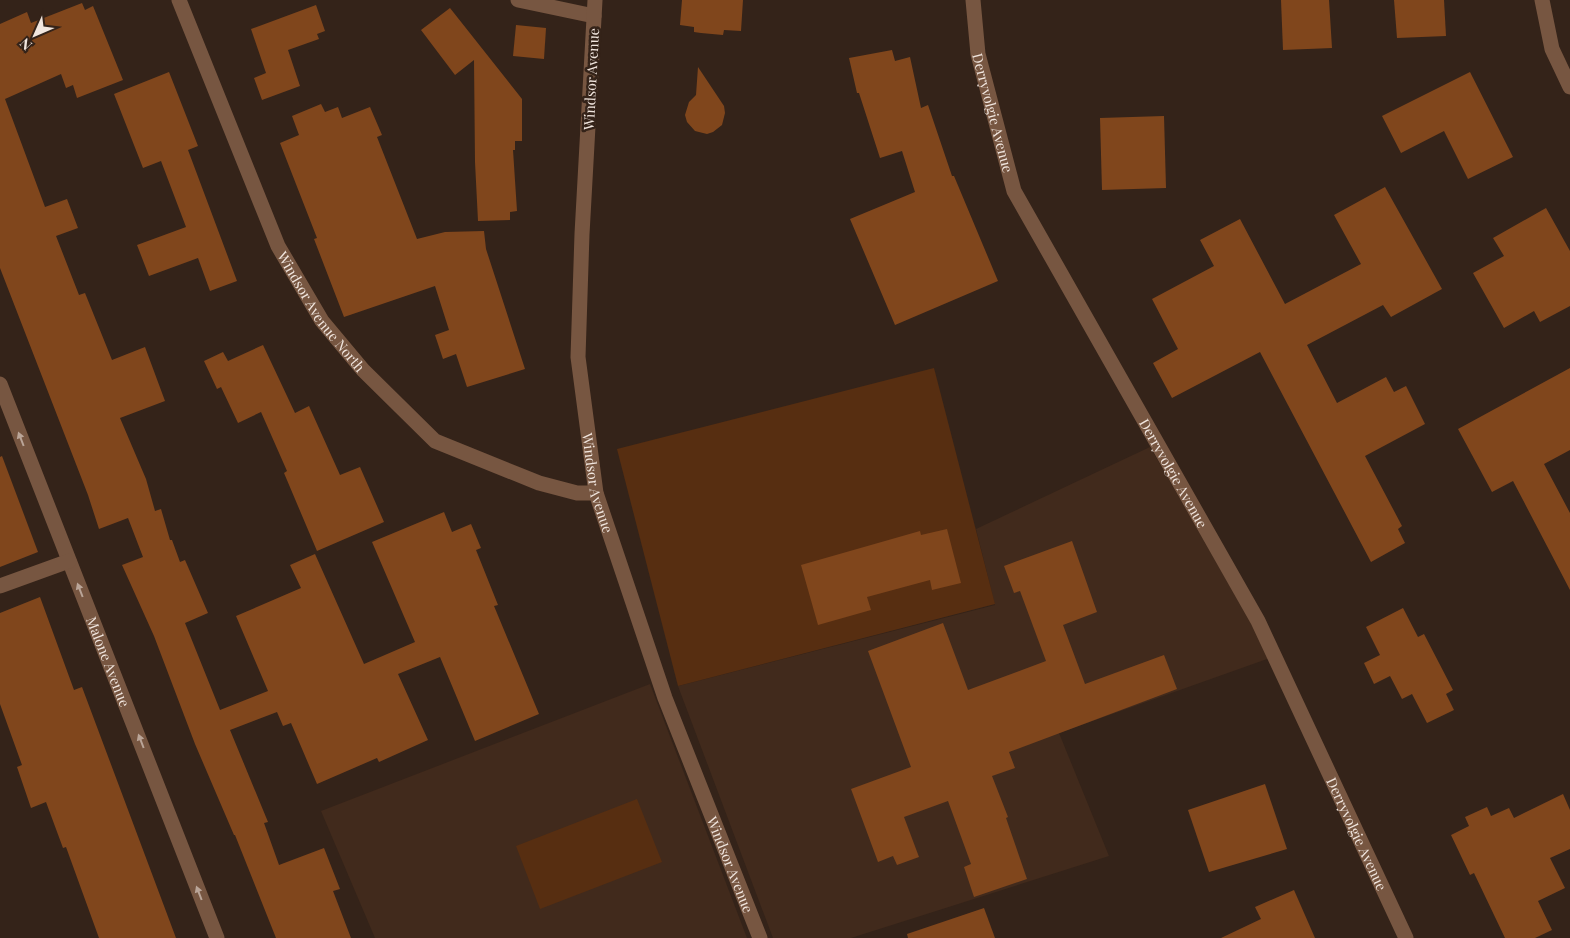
<svg xmlns="http://www.w3.org/2000/svg" width="1570" height="938" font-family="'Playfair Display',serif">
<style>
.built{fill:#412a1c}
.green{fill:#572e11}
.building{fill:#80461c}
.lines{fill:none;stroke-linecap:round;stroke-linejoin:round}
.street{stroke:#775641;stroke-width:15}
.oneway{fill:#baa598}
.labels{text-anchor:middle;dominant-baseline:central;stroke-width:5;stroke-linejoin:round;paint-order:stroke}
.street-label{font-size:14px;fill:#f1e6df;stroke:#342319}
</style>
<rect width="100%" height="100%" fill="#342319"/>
<g class="built">
<path d="M 1150,447 L 1252,624 L 1273,657 L 1059,733 L 1109,856 L 851,938 L 773,938 L 678,686 L 995,605 L 976,529 Z"/>
<path d="M 650,684 L 747,938 L 375,938 L 321,811 Z"/>
</g>
<g class="green">
<path d="M 934,368 L 995,604 L 678,686 L 617,449 Z"/>
<path d="M 637,799 L 662,862 L 540,909 L 516,846 Z"/>
</g>
<g class="building">
<path d="M 682,0 L 743,0 L 741,31 L 724,30 L 723,35 L 701,33 L 694,32 L 694,27 L 680,25 Z"/>
<path d="M 1281,0 L 1329,0 L 1332,48 L 1283,50 Z"/>
<path d="M 1394,0 L 1444,0 L 1446,36 L 1397,38 Z"/>
<path d="M 82,3 L 85,10 L 93,6 L 123,80 L 77,98 L 73,85 L 66,88 L 61,74 L 5,99 L 45,207 L 67,199 L 78,228 L 56,236 L 79,295 L 85,293 L 112,360 L 145,347 L 165,401 L 120,418 L 146,479 L 155,511 L 161,509 L 170,540 L 172,540 L 180,562 L 185,560 L 208,613 L 185,623 L 220,710 L 268,691 L 236,616 L 301,588 L 290,565 L 315,554 L 364,664 L 415,642 L 372,542 L 444,512 L 452,532 L 471,524 L 481,548 L 476,550 L 498,605 L 494,606 L 539,714 L 475,741 L 440,657 L 398,674 L 428,740 L 379,762 L 377,758 L 317,784 L 291,723 L 283,726 L 277,712 L 230,730 L 268,822 L 264,823 L 279,865 L 324,848 L 340,889 L 333,891 L 351,938 L 276,938 L 235,835 L 234,835 L 195,744 L 154,636 L 122,565 L 143,557 L 128,518 L 99,529 L 88,495 L 0,268 L 0,24 L 27,12 L 31,23 Z"/>
<path d="M 316,5 L 325,31 L 317,34 L 319,39 L 288,50 L 300,86 L 262,100 L 254,78 L 266,73 L 251,29 Z"/>
<path d="M 450,8 L 522,99 L 522,141 L 515,141 L 515,150 L 513,150 L 517,211 L 510,212 L 510,220 L 478,221 L 475,162 L 474,60 L 455,75 L 421,30 Z"/>
<path d="M 516,25 L 546,28 L 544,59 L 513,56 Z"/>
<path d="M 892,50 L 895,61 L 910,57 L 921,108 L 928,105 L 952,176 L 954,176 L 998,281 L 895,325 L 850,219 L 915,192 L 902,151 L 880,158 L 859,93 L 857,93 L 849,58 Z"/>
<path d="M 698,67 L 724,106 L 725,113 L 722,125 L 713,132 L 707,134 L 695,131 L 687,122 L 685,115 L 689,102 L 696,95 Z"/>
<path d="M 169,72 L 198,146 L 188,150 L 237,281 L 210,291 L 198,258 L 149,276 L 137,245 L 186,227 L 161,161 L 143,168 L 114,94 Z"/>
<path d="M 1470,72 L 1513,157 L 1468,179 L 1444,131 L 1401,153 L 1382,116 Z"/>
<path d="M 321,104 L 325,112 L 338,107 L 342,118 L 370,107 L 382,135 L 377,137 L 417,239 L 445,232 L 484,231 L 486,249 L 525,369 L 467,387 L 456,354 L 443,359 L 435,335 L 449,330 L 435,286 L 344,317 L 314,239 L 317,238 L 280,143 L 299,135 L 292,116 Z"/>
<path d="M 1164,116 L 1166,188 L 1102,190 L 1100,118 Z"/>
<path d="M 1385,187 L 1442,289 L 1391,317 L 1383,305 L 1307,345 L 1337,403 L 1386,377 L 1394,392 L 1406,386 L 1425,424 L 1365,456 L 1402,526 L 1398,529 L 1405,543 L 1371,562 L 1260,352 L 1172,398 L 1153,363 L 1178,349 L 1152,299 L 1214,266 L 1200,240 L 1240,219 L 1285,304 L 1361,264 L 1334,215 Z"/>
<path d="M 1546,208 L 1570,251 L 1570,306 L 1540,322 L 1534,311 L 1504,328 L 1473,273 L 1504,256 L 1493,238 Z"/>
<path d="M 263,345 L 295,413 L 309,406 L 340,475 L 360,467 L 384,522 L 317,551 L 284,473 L 287,471 L 261,412 L 238,423 L 221,387 L 217,389 L 204,361 L 223,352 L 228,361 Z"/>
<path d="M 1570,368 L 1570,450 L 1544,464 L 1570,513 L 1570,590 L 1513,481 L 1492,492 L 1458,429 Z"/>
<path d="M 2,456 L 38,552 L 0,567 L 0,457 Z"/>
<path d="M 947,529 L 961,583 L 932,590 L 930,580 L 867,597 L 871,610 L 818,625 L 801,565 L 920,531 L 921,535 Z"/>
<path d="M 1072,541 L 1097,612 L 1063,625 L 1085,684 L 1164,655 L 1177,689 L 1009,752 L 1015,768 L 992,776 L 1008,817 L 1006,818 L 1027,879 L 974,897 L 964,867 L 971,864 L 948,801 L 904,817 L 919,857 L 897,865 L 893,856 L 878,862 L 851,789 L 911,767 L 868,651 L 943,623 L 968,690 L 1046,661 L 1020,591 L 1014,593 L 1004,566 Z"/>
<path d="M 40,597 L 74,690 L 82,687 L 176,938 L 99,938 L 66,847 L 63,848 L 46,802 L 31,808 L 17,767 L 22,765 L 0,704 L 0,613 Z"/>
<path d="M 1403,608 L 1418,637 L 1424,634 L 1453,690 L 1446,694 L 1454,710 L 1427,723 L 1412,694 L 1402,699 L 1390,676 L 1374,684 L 1364,663 L 1380,655 L 1366,627 Z"/>
<path d="M 1265,784 L 1287,849 L 1209,872 L 1188,810 Z"/>
<path d="M 1563,794 L 1570,810 L 1570,849 L 1550,858 L 1565,888 L 1538,901 L 1552,930 L 1535,938 L 1505,938 L 1474,873 L 1470,875 L 1451,835 L 1469,826 L 1465,817 L 1487,807 L 1491,816 L 1509,808 L 1514,818 Z"/>
<path d="M 1294,890 L 1315,938 L 1221,938 L 1261,919 L 1255,907 Z"/>
<path d="M 984,908 L 995,938 L 908,938 L 907,934 Z"/>
</g>
<g class="lines">
<g class="street">
<path id="s1" d="M 179,0 L 278,246 L 322,321 L 363,370 L 435,441 L 539,483 L 577,493 L 596,493"/>
<path d="M 518,0 L 594,16"/>
<path id="s2" d="M 595,0 L 582,234 L 578,357 L 596,493 L 665,698 L 760,938"/>
<path id="s3" d="M 973,0 L 978,54 L 1014,191 L 1258,621 L 1406,938"/>
<path d="M 1542,0 L 1552,49 L 1570,87"/>
<path id="s4" d="M 0,384 L 217,938"/>
<path d="M 0,586 L 69,561"/>
</g>
</g>
<defs><path id="oneway-solid" d="M-6-.8H1V-3.2L6.5 0L1 3.2V.8H-6Z" transform="scale(1.25)"/></defs>
<g class="oneway">
<use href="#oneway-solid" transform="translate(21 439) rotate(-111)"/>
<use href="#oneway-solid" transform="translate(80 590) rotate(-111)"/>
<use href="#oneway-solid" transform="translate(141 741) rotate(-111)"/>
<use href="#oneway-solid" transform="translate(199 893) rotate(-111)"/>
</g>
<g class="labels">
<g class="street-label">
<text transform="translate(591 79) rotate(-87)">Windsor Avenue</text>
<text stroke="none"><textPath href="#s3" startOffset="115">Derryvolgie Avenue</textPath></text>
<text stroke="none"><textPath href="#s1" startOffset="344">Windsor Avenue North</textPath></text>
<text stroke="none"><textPath href="#s3" startOffset="520">Derryvolgie Avenue</textPath></text>
<text stroke="none"><textPath href="#s2" startOffset="485">Windsor Avenue</textPath></text>
<text stroke="none"><textPath href="#s4" startOffset="298">Malone Avenue</textPath></text>
<text stroke="none"><textPath href="#s3" startOffset="925">Derryvolgie Avenue</textPath></text>
<text stroke="none"><textPath href="#s2" startOffset="890">Windsor Avenue</textPath></text>
</g>
</g>
<g transform="translate(35 35) rotate(225)" stroke="#342319" stroke-width="4" paint-order="stroke">
<path d="M0-4L9 19L0 12L-9 19Z" fill="#f1e6df"/>
<text y="-8" font-size="14" font-weight="bold" text-anchor="middle" fill="#f1e6df">N</text>
</g>
</svg>
